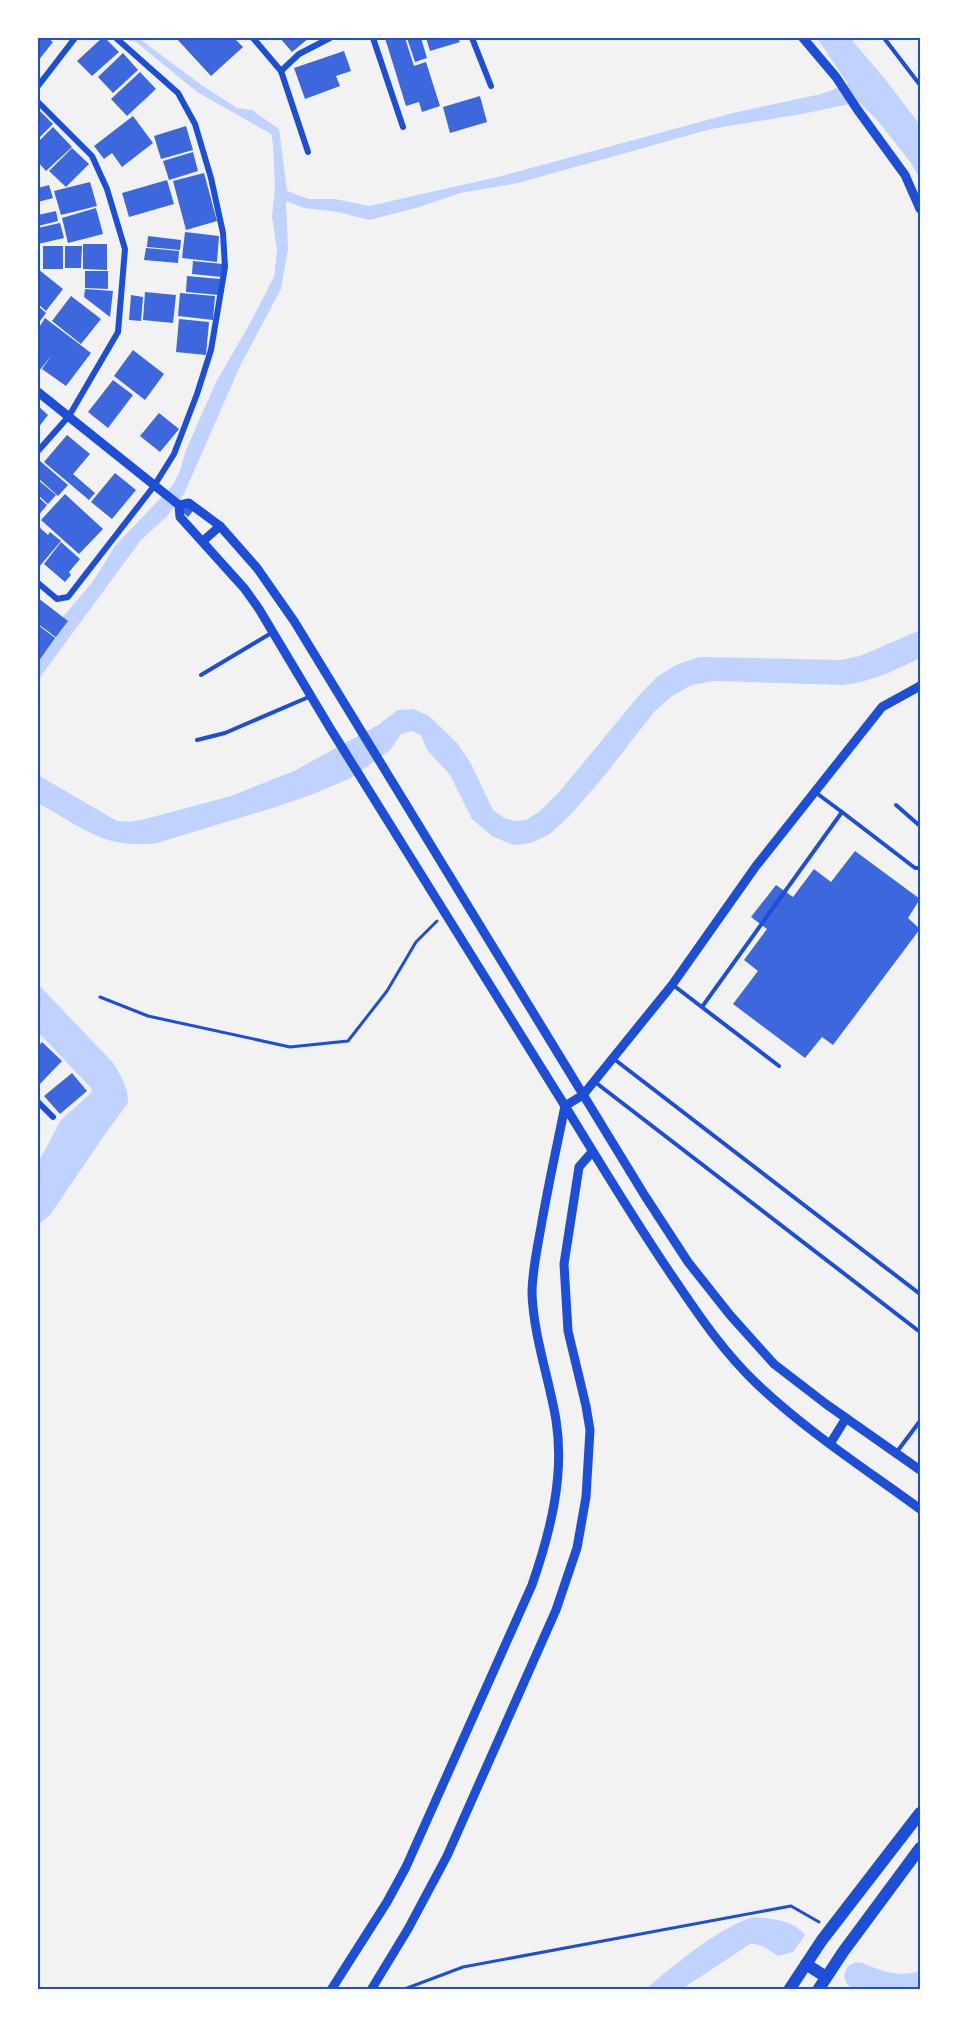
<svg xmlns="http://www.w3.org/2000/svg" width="958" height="2027" font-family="'Libre Baskerville',serif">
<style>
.water{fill:#bfd3fe}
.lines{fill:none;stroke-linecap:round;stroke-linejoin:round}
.river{stroke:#bfd3fe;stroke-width:27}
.building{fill:#3d67dc}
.path{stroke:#1d4ed8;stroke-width:3}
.service{stroke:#1d4ed8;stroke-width:4}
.minor{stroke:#1d4ed8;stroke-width:6}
.tertiary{stroke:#1d4ed8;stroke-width:9}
.primary{stroke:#1d4ed8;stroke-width:12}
.neatline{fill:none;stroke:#1d4ed8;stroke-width:2}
</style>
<rect width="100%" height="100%" fill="#f2f2f2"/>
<g class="water">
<path d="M 120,38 L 137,38 L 141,40 L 200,84 L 237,108 L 252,110 L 279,129 L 287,191 L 309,199 L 335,199 L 369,206 L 502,176 L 733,113 L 821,94 L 848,84 L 817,38 L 850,38 L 885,79 L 920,125 L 920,179 L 911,163 L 878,121 L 859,102 L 802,114 L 711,129 L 518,183 L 460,193 L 416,208 L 369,220 L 338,212 L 304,208 L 286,201 L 288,249 L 281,289 L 240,366 L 184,494 L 167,516 L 141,540 L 38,680 L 38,652 L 52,630 L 94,580 L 115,546 L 173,485 L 180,471 L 186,450 L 216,382 L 249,325 L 274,277 L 277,250 L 272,216 L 275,188 L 273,144 L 271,134 L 197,92 L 136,42 Z"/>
<path d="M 920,630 L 920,658 C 893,671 872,682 842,685 L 713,681 L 692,685 L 672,696 L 654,712 L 601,780 L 570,815 L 550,834 L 531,843 L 513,845 L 492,836 L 472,819 L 450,775 L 427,750 L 421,735 L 412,731 L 401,734 L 390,750 L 351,778 L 313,794 L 279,806 L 157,843 C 104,850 82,827 38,803 L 38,775 L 117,821 L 130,822 L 145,819 L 231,796 L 294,771 L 378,725 L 398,710 L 413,709 L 429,716 L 458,744 L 471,764 L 493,810 L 504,818 L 515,821 L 526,820 L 539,812 L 560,791 L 641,693 L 658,676 L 676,665 L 699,657 L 841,660 L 860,656 Z"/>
<path d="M 38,984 L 114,1064 L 123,1080 L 127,1092 L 128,1103 L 103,1137 L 50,1215 L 38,1225 L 38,1163 L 61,1120 L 92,1092 L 91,1088 L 38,1032 Z"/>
<path d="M 754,1917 C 772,1919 793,1920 805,1935 L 793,1952 L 778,1956 C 769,1950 761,1943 750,1944 L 682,1989 L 646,1989 C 671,1967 722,1925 754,1917 Z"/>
</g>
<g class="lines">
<path class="river" d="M 858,1976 C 879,1985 898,1991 920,1985"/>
</g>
<g class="building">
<path d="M 38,38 L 47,38 L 53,42 L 38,61 Z"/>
<path d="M 102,38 L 105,38 L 119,52 L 92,76 L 77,61 Z"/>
<path d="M 176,38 L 234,38 L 243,47 L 211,76 Z"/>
<path d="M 280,38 L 309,38 L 292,52 Z"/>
<path d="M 385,38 L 405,38 L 414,66 L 426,62 L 440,106 L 422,112 L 419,102 L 406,106 Z"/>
<path d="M 407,38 L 421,38 L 427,58 L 415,62 Z"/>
<path d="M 426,38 L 458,38 L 460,42 L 430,51 Z"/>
<path d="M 344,51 L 351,71 L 336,76 L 340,86 L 305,99 L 294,68 Z"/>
<path d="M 123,53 L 138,70 L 113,93 L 98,77 Z"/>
<path d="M 140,72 L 156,89 L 127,116 L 111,99 Z"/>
<path d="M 480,96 L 487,122 L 450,133 L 443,107 Z"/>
<path d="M 38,109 L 53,124 L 38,139 Z"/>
<path d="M 133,116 L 153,143 L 122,167 L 112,153 L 104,159 L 94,146 Z"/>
<path d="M 186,126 L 193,150 L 161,159 L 154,136 Z"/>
<path d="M 53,127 L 72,147 L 46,171 L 38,162 L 38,142 Z"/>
<path d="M 72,148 L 89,164 L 66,187 L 49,171 Z"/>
<path d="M 193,152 L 198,171 L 169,180 L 163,161 Z"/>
<path d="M 204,173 L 217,221 L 186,230 L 173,181 Z"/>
<path d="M 167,180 L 174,204 L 129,217 L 122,193 Z"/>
<path d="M 90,182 L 97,206 L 61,215 L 54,191 Z"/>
<path d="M 49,185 L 53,198 L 38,202 L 38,188 Z"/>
<path d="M 96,208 L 103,234 L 68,243 L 62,218 Z"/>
<path d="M 56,211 L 58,221 L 38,226 L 38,215 Z"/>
<path d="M 60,223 L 64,238 L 38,244 L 38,228 Z"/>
<path d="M 185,232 L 219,236 L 217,262 L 182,258 Z"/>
<path d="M 148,236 L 181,240 L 180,250 L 147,247 Z"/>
<path d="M 83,244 L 107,244 L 107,270 L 83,269 Z"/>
<rect x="43" y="246" width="20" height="23"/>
<path d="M 65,246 L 82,246 L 81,268 L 65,268 Z"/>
<rect x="38" y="248" width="2" height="17"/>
<path d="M 146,248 L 179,251 L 178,263 L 144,260 Z"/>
<path d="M 193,261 L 223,264 L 222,277 L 192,274 Z"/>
<path d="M 38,269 L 63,289 L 46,311 L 38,304 Z"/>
<path d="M 85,271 L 108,271 L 108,289 L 85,288 Z"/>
<path d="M 187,276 L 220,279 L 219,295 L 186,292 Z"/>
<path d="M 85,289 L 113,291 L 110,317 L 84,297 Z"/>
<path d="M 145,292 L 176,295 L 173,323 L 143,320 Z"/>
<path d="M 180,293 L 215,296 L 213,320 L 178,316 Z"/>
<path d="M 131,295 L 143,297 L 141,321 L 129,320 Z"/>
<path d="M 71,296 L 101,319 L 81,344 L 52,321 Z"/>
<path d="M 38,306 L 46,313 L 38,324 Z"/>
<path d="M 45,318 L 91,353 L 66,386 L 42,369 L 51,356 L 39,371 L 38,370 L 38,329 Z"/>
<path d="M 179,319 L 209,322 L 206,355 L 176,352 Z"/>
<path d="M 133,350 L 164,374 L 145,400 L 114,376 Z"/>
<path d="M 113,380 L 133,395 L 108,428 L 88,412 Z"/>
<path d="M 38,406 L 48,415 L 38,428 Z"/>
<path d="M 159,413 L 179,429 L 160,452 L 140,436 Z"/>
<path d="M 67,435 L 90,454 L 73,474 L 95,493 L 89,500 L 44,462 Z"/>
<path d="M 40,461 L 68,485 L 58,496 L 38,478 L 38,464 Z"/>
<path d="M 115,473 L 136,490 L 112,519 L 91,502 Z"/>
<path d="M 38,480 L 56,495 L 48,504 L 38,495 Z"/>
<path d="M 65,494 L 103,529 L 79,554 L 41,520 Z"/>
<path d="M 38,497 L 47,505 L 38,516 Z"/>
<path d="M 187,506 L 193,511 L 188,517 L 182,511 Z"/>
<path d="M 38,526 L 48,535 L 50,532 L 61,541 L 38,568 Z"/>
<path d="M 61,542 L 80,559 L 69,572 L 71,575 L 65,582 L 44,564 Z"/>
<path d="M 38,598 L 68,621 L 56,637 L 38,624 Z"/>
<path d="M 38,625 L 55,638 L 38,662 Z"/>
<path d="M 855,851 L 920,899 L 908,918 L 920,929 L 833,1045 L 822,1037 L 805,1058 L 733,1004 L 758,971 L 744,960 L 767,929 L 751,917 L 776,885 L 793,897 L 814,869 L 831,882 Z"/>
<path d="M 42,1042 L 62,1061 L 38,1086 L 38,1047 Z"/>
<path d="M 72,1073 L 87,1091 L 60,1114 L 44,1096 Z"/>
</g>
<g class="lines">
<g class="path">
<path d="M 100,997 L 148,1016 L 290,1047 L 348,1041 L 387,991 L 416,942 L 437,921"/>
<path d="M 402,1990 L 463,1967 L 791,1906 L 819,1922"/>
</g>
<g class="service">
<path d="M 884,38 L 920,85"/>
<path d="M 201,675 L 273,632"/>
<path d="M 197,740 L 225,733 L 311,696"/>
<path d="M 896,805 L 920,826"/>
<path d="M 842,812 L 915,868 L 920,868"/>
<path d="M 673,985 L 779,1066"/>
<path d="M 702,1007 L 842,812 L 815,792"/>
<path d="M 614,1059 L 920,1294"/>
<path d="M 595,1082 L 920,1332"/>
<path d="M 896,1453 L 920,1421"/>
</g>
<g class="minor">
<path d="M 253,38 L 281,71 L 308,152"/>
<path d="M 373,38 L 403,127"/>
<path d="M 472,38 L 491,86"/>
<path d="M 281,71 L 299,54 L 330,38"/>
<path d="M 38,86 L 75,38"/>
<path d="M 38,102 L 92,156 L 107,189 L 125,249 L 118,332 L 69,416 L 38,451"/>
<path d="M 38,583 L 57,599 L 68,597 L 154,486 L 174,454 L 197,394 L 211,350 L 225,267 L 223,233 L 211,178 L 195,124 L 178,93 L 116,38"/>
<path d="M 38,1102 L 53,1117"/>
</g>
<g class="tertiary">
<path d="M 803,38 L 836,77 L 857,109 L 905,175 L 920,209"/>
<path d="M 38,392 L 179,505 L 180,517 L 244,588 L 259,609 L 330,728 L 565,1106 C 602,1166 638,1227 679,1286 C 702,1320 725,1353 755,1382 C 805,1430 864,1468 920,1509"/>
<path d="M 179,505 L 189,503 L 220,526 L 257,568 L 294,621 L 645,1196 L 688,1262 L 730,1315 L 774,1364 L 826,1404 L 920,1470"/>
<path d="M 203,541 L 220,526"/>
<path d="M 830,1444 L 846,1418"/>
<path d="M 331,1990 L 387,1902 L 406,1867 L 532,1585 C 550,1533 565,1476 556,1420 C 549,1378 534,1338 532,1294 C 532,1272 537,1249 541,1227 C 548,1186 557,1146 565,1106 L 583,1095 L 672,985 L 756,866 L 882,707 L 920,686"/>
<path d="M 371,1990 L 408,1929 L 447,1856 L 556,1610 L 577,1548 L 586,1497 L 590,1430 L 586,1406 L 568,1331 L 564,1264 L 579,1167 L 592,1152"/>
</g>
<g class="primary">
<path d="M 806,1964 L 826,1977"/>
<path d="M 789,1990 L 822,1940 L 920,1813"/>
<path d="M 818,1990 L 843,1952 L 920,1848"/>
</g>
</g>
<rect width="958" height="2027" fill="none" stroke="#ffffff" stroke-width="78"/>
<rect x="39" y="39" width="880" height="1949" class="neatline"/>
</svg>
